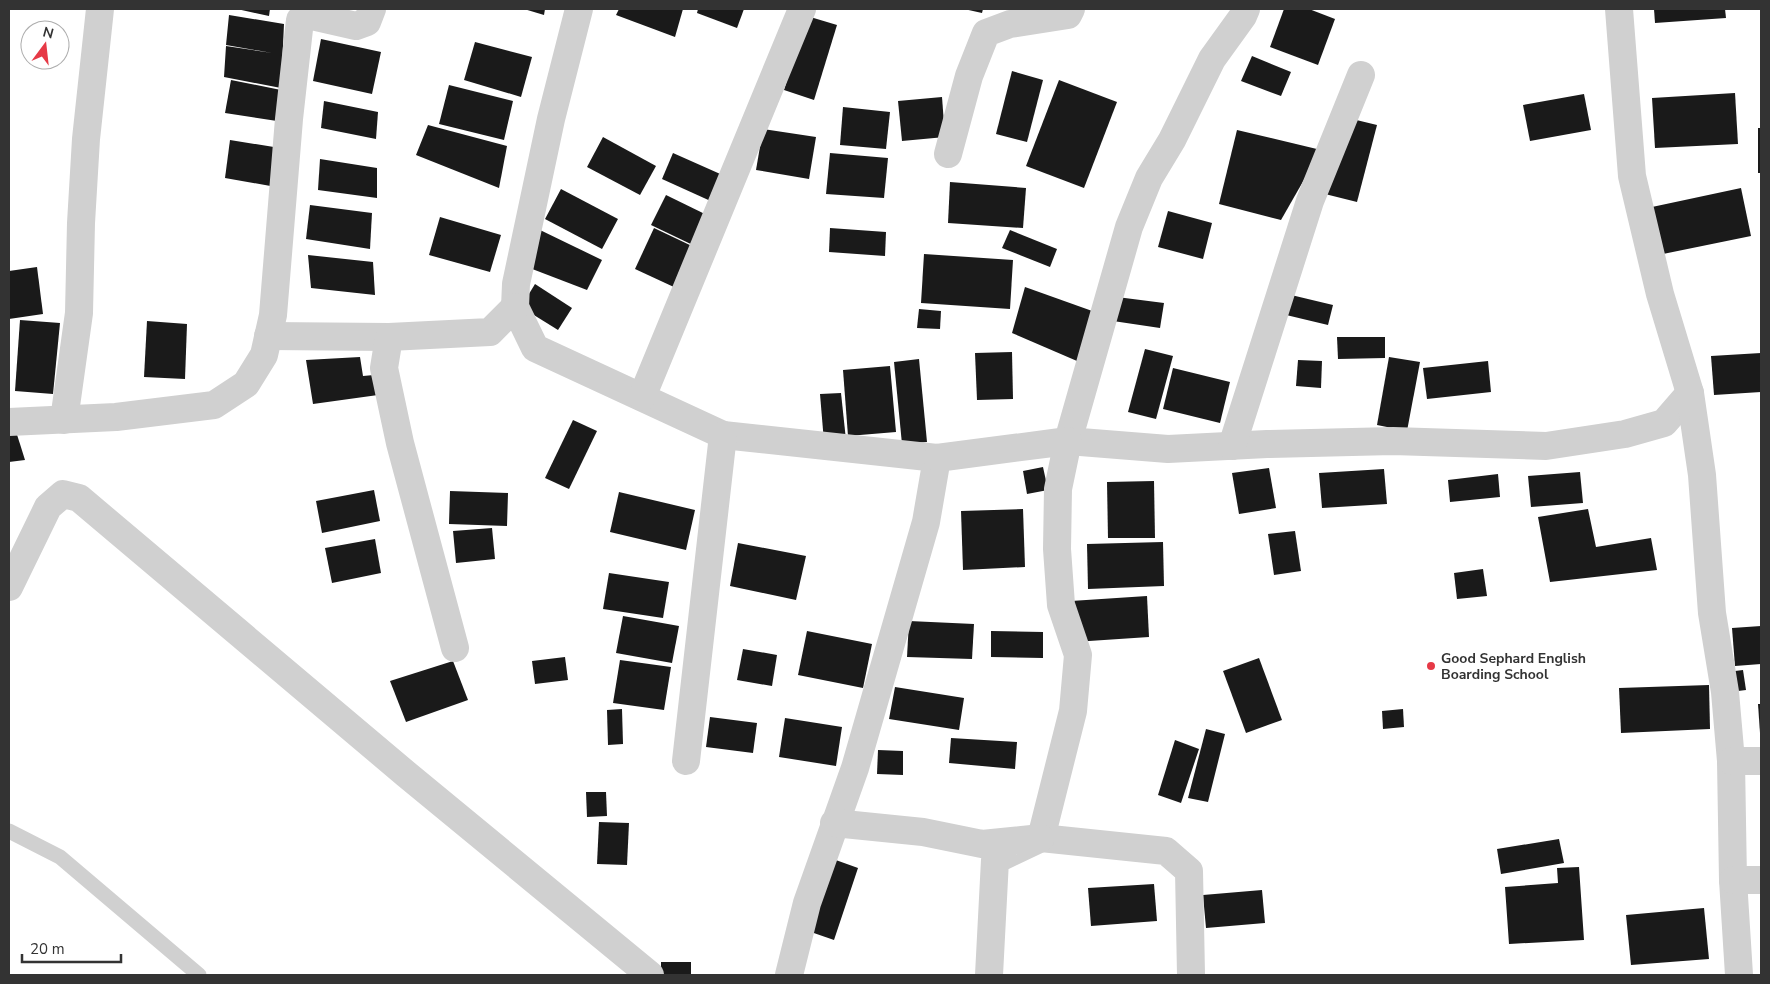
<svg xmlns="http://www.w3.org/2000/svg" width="1770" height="984" font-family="'Nunito Sans',sans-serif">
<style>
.building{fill:#1a1a1a}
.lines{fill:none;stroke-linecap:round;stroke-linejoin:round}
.service{stroke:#d0d0d0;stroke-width:15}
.minor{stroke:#d0d0d0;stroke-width:28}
.poi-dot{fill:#e63946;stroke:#fff;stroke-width:2}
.labels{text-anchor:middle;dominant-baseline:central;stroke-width:5;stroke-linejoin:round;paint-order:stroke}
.poi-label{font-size:14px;font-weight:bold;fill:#333;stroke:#fff;text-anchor:start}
</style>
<rect width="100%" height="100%" fill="#fff"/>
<g class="building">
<path d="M 237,9 L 270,9 L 269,16 Z"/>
<path d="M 524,9 L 545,9 L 544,15 Z"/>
<path d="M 619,9 L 683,9 L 675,37 L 616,15 Z"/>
<path d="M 698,9 L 744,9 L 737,28 L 697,13 Z"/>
<path d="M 964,9 L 983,9 L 982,13 Z"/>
<path d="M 1284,9 L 1309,9 L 1335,19 L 1318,65 L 1270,47 Z"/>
<path d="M 1654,9 L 1725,9 L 1726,18 L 1655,23 Z"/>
<path d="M 229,15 L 284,24 L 281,88 L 224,77 L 226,46 L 272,53 L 226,45 Z"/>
<path d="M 807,16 L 837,25 L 814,100 L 784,90 Z"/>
<path d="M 321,39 L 381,52 L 372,94 L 313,81 Z"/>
<path d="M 475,42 L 532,57 L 521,97 L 464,80 Z"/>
<path d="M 1252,56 L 1291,72 L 1281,96 L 1241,81 Z"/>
<path d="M 1012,71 L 1043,80 L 1027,142 L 996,134 Z"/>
<path d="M 231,80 L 281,90 L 277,121 L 225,113 Z"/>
<path d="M 1059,80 L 1117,102 L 1084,188 L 1026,166 Z"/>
<path d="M 449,85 L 513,101 L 504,140 L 439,124 Z"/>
<path d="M 1735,93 L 1738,144 L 1655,148 L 1652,98 Z"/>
<path d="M 1584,94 L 1591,130 L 1530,141 L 1523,105 Z"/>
<path d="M 942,97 L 945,137 L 902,141 L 898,101 Z"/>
<path d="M 324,101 L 378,112 L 376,139 L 321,128 Z"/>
<path d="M 843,107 L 890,112 L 886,149 L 840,145 Z"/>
<path d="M 1344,117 L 1377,125 L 1357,202 L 1325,194 Z"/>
<path d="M 428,125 L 507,146 L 499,188 L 416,155 Z"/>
<rect x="1758" y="128" width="3" height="45"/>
<path d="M 763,129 L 816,137 L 809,179 L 756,170 Z"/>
<path d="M 1237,130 L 1321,150 L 1281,220 L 1219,204 Z"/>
<path d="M 603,137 L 656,166 L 640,195 L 587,167 Z"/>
<path d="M 230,140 L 280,148 L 276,187 L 225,178 Z"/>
<path d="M 673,153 L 727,177 L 715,203 L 662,179 Z"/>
<path d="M 830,153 L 888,158 L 884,198 L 826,194 Z"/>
<path d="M 320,159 L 377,168 L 377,198 L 318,190 Z"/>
<path d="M 950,182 L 1026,188 L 1023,228 L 948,223 Z"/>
<path d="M 1741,188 L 1751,236 L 1663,254 L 1652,207 Z"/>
<path d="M 561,189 L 618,219 L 602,249 L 545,219 Z"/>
<path d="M 666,195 L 711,217 L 697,247 L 651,225 Z"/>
<path d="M 310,205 L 372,213 L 370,249 L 306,239 Z"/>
<path d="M 1168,211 L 1212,223 L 1203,259 L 1158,247 Z"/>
<path d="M 440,217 L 501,235 L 490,272 L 429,255 Z"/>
<path d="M 654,228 L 694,247 L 676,288 L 635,269 Z"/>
<path d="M 830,228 L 886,232 L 885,256 L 829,252 Z"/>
<path d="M 538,229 L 602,260 L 587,290 L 527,267 Z"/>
<path d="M 1010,230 L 1057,249 L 1050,267 L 1002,248 Z"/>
<path d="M 924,254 L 1013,260 L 1010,309 L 921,303 Z"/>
<path d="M 308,255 L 373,262 L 375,295 L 311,288 Z"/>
<path d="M 37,267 L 43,314 L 9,319 L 9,271 Z"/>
<path d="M 535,284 L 572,308 L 558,330 L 521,307 Z"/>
<path d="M 1025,287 L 1095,312 L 1077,361 L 1012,333 Z"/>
<path d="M 1287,294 L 1333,305 L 1328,325 L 1282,314 Z"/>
<path d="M 1117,297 L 1164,303 L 1160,328 L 1113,321 Z"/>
<path d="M 919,309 L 941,311 L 940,329 L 917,328 Z"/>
<path d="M 20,320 L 60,323 L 53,394 L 15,391 Z"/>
<path d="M 147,321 L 187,324 L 185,379 L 144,377 Z"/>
<path d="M 1337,337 L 1385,337 L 1385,358 L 1338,359 Z"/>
<path d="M 1145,349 L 1173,356 L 1156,419 L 1128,412 Z"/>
<path d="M 1012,352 L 1013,399 L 977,400 L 975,353 Z"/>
<path d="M 1761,353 L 1761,392 L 1714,395 L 1711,356 Z"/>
<path d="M 360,357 L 363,376 L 374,375 L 378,395 L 313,404 L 306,360 Z"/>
<path d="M 1389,357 L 1420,362 L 1407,431 L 1377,425 Z"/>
<path d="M 919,359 L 927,442 L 902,444 L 894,362 Z"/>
<path d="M 1298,360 L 1322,361 L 1321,388 L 1296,386 Z"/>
<path d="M 1488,361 L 1491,392 L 1427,399 L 1423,368 Z"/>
<path d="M 890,366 L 896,432 L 848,436 L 843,370 Z"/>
<path d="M 1173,368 L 1230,382 L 1220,423 L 1163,409 Z"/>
<path d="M 841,393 L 846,440 L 824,442 L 820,394 Z"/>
<path d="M 573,420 L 597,431 L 569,489 L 545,478 Z"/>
<path d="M 9,425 L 14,425 L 25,460 L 9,462 Z"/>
<path d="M 1043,467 L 1048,490 L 1027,494 L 1023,471 Z"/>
<path d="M 1269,468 L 1276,508 L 1239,514 L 1232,473 Z"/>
<path d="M 1384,469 L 1387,504 L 1322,508 L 1319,473 Z"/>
<path d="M 1580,472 L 1583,503 L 1531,507 L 1528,476 Z"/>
<path d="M 1498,474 L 1500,497 L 1450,502 L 1448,480 Z"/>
<path d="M 1154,481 L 1155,538 L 1108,538 L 1107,482 Z"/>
<path d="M 374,490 L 380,521 L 322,533 L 316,501 Z"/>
<path d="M 450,491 L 508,493 L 507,526 L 449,524 Z"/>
<path d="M 619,492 L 695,510 L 686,550 L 610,532 Z"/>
<path d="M 1023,509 L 1025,567 L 963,570 L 961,511 Z"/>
<path d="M 1588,509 L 1596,547 L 1651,538 L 1657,570 L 1550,582 L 1538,517 Z"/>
<path d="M 492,528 L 495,559 L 456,563 L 453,531 Z"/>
<path d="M 1295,531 L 1301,571 L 1274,575 L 1268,534 Z"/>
<path d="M 375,539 L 381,573 L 332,583 L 325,548 Z"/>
<path d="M 1163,542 L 1164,586 L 1088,589 L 1087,544 Z"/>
<path d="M 738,543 L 806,556 L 796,600 L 730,586 Z"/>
<path d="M 1483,569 L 1487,596 L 1457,599 L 1454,573 Z"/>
<path d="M 609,573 L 669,582 L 663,618 L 603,609 Z"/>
<path d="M 1147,596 L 1149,637 L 1074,642 L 1071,601 Z"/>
<path d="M 623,616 L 679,626 L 672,663 L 616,653 Z"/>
<path d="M 909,621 L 974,624 L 972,659 L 907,657 Z"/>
<path d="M 1761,626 L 1761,664 L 1735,666 L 1732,628 Z"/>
<path d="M 807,631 L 872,644 L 863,688 L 798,675 Z"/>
<path d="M 991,631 L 1043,632 L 1043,658 L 991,657 Z"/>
<path d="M 743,649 L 777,655 L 772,686 L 737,680 Z"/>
<path d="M 565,657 L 568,680 L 535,684 L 532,661 Z"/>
<path d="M 1259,658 L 1282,720 L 1246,733 L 1223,671 Z"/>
<path d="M 620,660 L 671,667 L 664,710 L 613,703 Z"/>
<path d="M 453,661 L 468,700 L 406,722 L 390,681 Z"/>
<path d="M 1743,670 L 1746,690 L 1730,692 L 1727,672 Z"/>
<path d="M 1709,685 L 1710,729 L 1621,733 L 1619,688 Z"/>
<path d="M 895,687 L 964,698 L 959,730 L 889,719 Z"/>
<path d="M 1758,704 L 1761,704 L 1761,733 L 1760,733 Z"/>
<path d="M 622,709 L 623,744 L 608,745 L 607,710 Z"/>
<path d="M 1403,709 L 1404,727 L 1383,729 L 1382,711 Z"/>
<path d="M 710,717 L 757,723 L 753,753 L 706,747 Z"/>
<path d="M 785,718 L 842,727 L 836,766 L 779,757 Z"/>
<path d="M 1206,729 L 1225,734 L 1208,802 L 1188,798 Z"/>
<path d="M 951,738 L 1017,742 L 1015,769 L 949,763 Z"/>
<path d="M 1175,740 L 1199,749 L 1181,803 L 1158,795 Z"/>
<path d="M 878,750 L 903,751 L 903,775 L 877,774 Z"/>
<path d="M 586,792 L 606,792 L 607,816 L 587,817 Z"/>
<path d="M 599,822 L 629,823 L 627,865 L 597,864 Z"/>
<path d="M 1559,839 L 1564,863 L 1501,874 L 1497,849 Z"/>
<path d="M 833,859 L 858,868 L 834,940 L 808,931 Z"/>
<path d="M 1579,867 L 1584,940 L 1509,944 L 1505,887 L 1558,883 L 1557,868 Z"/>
<path d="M 1154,884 L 1157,921 L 1091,926 L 1088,888 Z"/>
<path d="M 1262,890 L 1265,923 L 1206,928 L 1203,895 Z"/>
<path d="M 1704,908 L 1709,959 L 1631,965 L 1626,915 Z"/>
<rect x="661" y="962" width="30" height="13"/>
</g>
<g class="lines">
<path class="service" d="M 9,831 L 60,857 L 199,975"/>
<g class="minor">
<path d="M 579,9 L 551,119 L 516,284 L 515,307 L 535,348 L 723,435 L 937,458 L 926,522 L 855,768 L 807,903 L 789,975"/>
<path d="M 1246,9 L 1243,16 L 1212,59 L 1172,140 L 1149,178 L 1129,227 L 1068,441 L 1168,449 L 1267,444 L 1393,441 L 1546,446 L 1625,434 L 1664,423 L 1690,393"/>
<path d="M 1619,9 L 1632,176 L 1660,294 L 1690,393 L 1702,475 L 1712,613 L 1725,692 L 1731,761 L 1733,880 L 1739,975"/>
<path d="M 948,154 L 969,76 L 986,33 L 1010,24 L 1068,15 L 1071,9"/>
<path d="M 268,336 L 389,337"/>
<path d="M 642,397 L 802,9"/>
<path d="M 64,420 L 79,313 L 81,223 L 86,139 L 100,9"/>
<path d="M 9,422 L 116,417 L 214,405 L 246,384 L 264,355 L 273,315 L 289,119 L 300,20 L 312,16 L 356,26 L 367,22 L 372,9"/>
<path d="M 1232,446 L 1310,201 L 1361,75"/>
<path d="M 937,458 L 1068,441 L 1058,489 L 1057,549 L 1061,605 L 1078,655 L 1073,711 L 1041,838 L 1166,851 L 1189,871 L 1191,975"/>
<path d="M 9,587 L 48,507 L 63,494 L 79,498 L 406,774 L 650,975"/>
<path d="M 455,648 L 400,443 L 384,368 L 389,337 L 490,332 L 515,307"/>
<path d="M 686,761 L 723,435"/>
<path d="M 1731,761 L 1761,761"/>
<path d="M 834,823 L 923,832 L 982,844 L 1041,838 L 995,860 L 989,975"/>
<path d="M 1733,880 L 1761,880"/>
</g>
</g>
<circle class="poi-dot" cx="1431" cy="666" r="5"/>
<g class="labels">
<g class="poi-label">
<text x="1441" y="658">Good Sephard English<tspan x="1441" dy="16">Boarding School</tspan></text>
</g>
</g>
<rect width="1770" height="984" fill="none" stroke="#333333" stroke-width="20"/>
<g transform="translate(45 45) rotate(15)"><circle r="24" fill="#ffffff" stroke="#adadad"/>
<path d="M0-4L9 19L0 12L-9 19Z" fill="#e63946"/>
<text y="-8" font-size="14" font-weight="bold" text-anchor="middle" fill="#333333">N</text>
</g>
<path d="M22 954v8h99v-8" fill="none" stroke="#333333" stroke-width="2.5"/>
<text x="30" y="954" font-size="15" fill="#333333" stroke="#ffffff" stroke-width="4" paint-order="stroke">20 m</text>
</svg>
